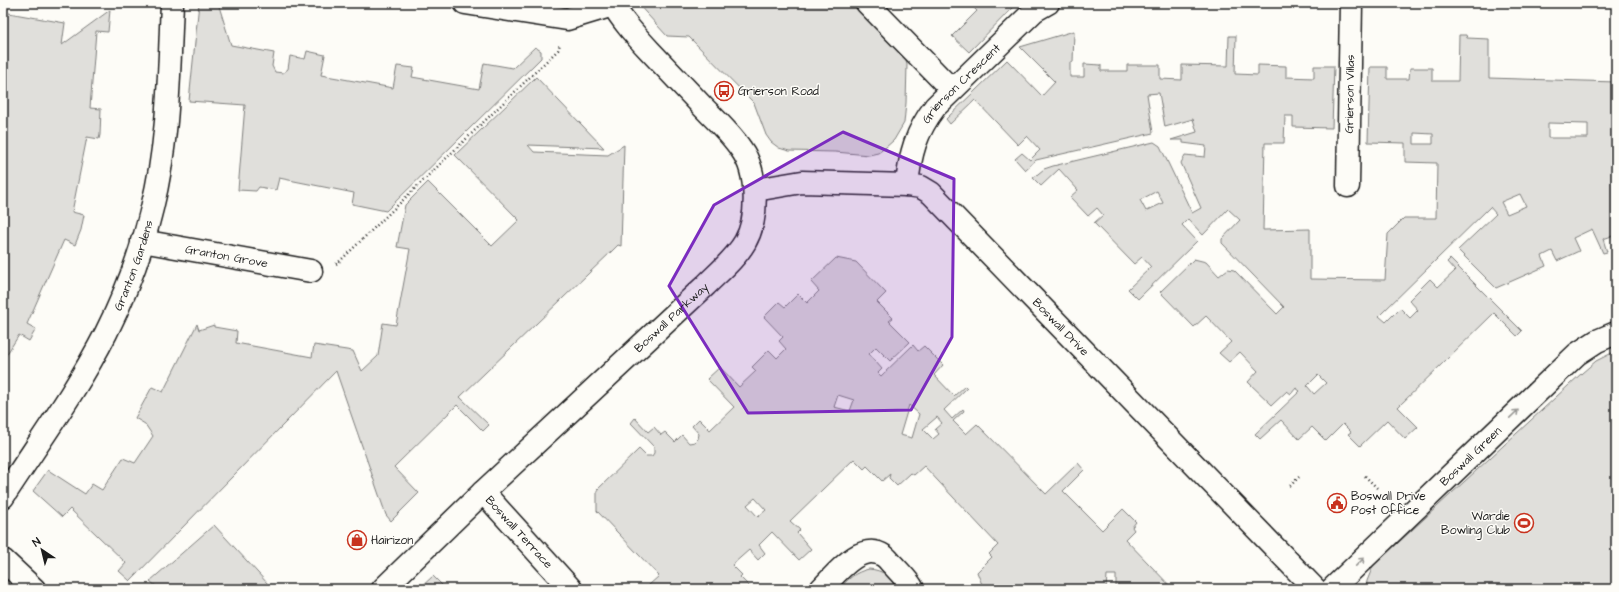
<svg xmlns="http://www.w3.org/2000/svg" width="1619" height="592" font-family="'Architects Daughter',sans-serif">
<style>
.green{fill:#e0dfdb;stroke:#7e7e7c;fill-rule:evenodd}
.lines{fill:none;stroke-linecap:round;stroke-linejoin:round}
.minor-casing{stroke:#1c1c1c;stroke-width:25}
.path{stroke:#1c1c1c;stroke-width:2.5;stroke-dasharray:1 3;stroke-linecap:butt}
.minor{stroke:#fdfcf7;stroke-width:22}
.oneway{stroke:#989794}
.marked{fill:#7b2cbf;fill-opacity:0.2;stroke:#7b2cbf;stroke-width:3;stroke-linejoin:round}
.labels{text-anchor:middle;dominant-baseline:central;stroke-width:3;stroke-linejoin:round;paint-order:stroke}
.street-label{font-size:12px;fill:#1c1c1c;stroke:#fdfcf7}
.poi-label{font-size:12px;fill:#1c1c1c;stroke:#fdfcf7;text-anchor:start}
</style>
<rect width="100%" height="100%" fill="#fdfcf7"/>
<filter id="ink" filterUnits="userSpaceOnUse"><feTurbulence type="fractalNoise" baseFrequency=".025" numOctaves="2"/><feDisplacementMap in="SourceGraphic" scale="8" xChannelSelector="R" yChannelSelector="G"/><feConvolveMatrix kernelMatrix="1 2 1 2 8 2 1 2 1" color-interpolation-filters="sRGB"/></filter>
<g filter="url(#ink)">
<g class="green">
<path d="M 199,3 L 218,3 L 231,45 L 274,53 L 272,66 L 275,72 L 283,73 L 288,69 L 290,56 L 305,59 L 307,51 L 325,55 L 321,75 L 393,88 L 397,66 L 414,68 L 412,77 L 479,89 L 484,63 L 513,68 L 535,47 L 541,51 L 541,58 L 386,211 L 352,204 L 354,193 L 279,178 L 276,190 L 259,187 L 256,191 L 238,190 L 245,105 L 189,101 Z"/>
<path d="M 637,3 L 854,3 L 905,55 L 907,64 L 906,103 L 904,123 L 894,140 L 885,148 L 878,153 L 869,155 L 835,152 L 789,151 L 779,148 L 771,142 L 766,135 L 754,103 L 689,37 L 667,36 Z"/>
<path d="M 969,3 L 1017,3 L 969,52 L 952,36 L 977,11 Z"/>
<path d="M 110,10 L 108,32 L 96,31 L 90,108 L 101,109 L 100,135 L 99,139 L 87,137 L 72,212 L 84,215 L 81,230 L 75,245 L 64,240 L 27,324 L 36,329 L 29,341 L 19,335 L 3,360 L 3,12 L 65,23 L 62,45 Z"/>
<path d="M 1074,31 L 1073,62 L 1070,62 L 1070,77 L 1084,77 L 1084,64 L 1101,65 L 1101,71 L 1127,71 L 1127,65 L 1160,65 L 1160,79 L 1182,80 L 1182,65 L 1228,66 L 1229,36 L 1236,36 L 1235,74 L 1258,75 L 1258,65 L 1286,66 L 1286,77 L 1314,78 L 1314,66 L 1334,66 L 1332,128 L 1293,127 L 1293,116 L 1285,116 L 1284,143 L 1265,143 L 1263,230 L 1310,229 L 1310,279 L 1385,280 L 1388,234 L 1404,218 L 1436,218 L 1437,163 L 1405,162 L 1405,143 L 1368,142 L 1370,67 L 1387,67 L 1387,79 L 1409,79 L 1410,68 L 1432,68 L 1432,81 L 1458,81 L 1459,35 L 1466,35 L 1467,38 L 1489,39 L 1489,78 L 1616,82 L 1616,247 L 1612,236 L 1603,239 L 1607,252 L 1603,253 L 1592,229 L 1573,238 L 1579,251 L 1557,261 L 1552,251 L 1542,256 L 1546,266 L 1496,288 L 1458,250 L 1496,214 L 1490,207 L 1379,316 L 1386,322 L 1400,308 L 1410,318 L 1418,310 L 1409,300 L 1430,279 L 1438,287 L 1455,271 L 1447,262 L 1450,259 L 1522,331 L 1517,336 L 1494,313 L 1398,407 L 1418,427 L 1405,439 L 1387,420 L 1360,446 L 1348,434 L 1351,432 L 1343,424 L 1326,441 L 1312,427 L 1299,439 L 1281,420 L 1260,439 L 1255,434 L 1300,391 L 1296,388 L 1291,394 L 1287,391 L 1272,405 L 1248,382 L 1258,371 L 1240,352 L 1229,362 L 1219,353 L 1231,342 L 1206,316 L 1194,327 L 1160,292 L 1194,259 L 1206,262 L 1219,276 L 1228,269 L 1234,270 L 1277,314 L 1284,307 L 1222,243 L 1222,239 L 1240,220 L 1228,209 L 1203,235 L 1188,219 L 1182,225 L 1197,241 L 1138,299 L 1128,289 L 1151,267 L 1142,257 L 1134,264 L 1094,223 L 1103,215 L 1097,208 L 1088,216 L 1070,197 L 1078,190 L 1059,169 L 1041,186 L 1033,178 L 1044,169 L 1053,166 L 1154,142 L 1160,146 L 1192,213 L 1201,208 L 1181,163 L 1185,155 L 1205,157 L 1206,146 L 1183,143 L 1183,140 L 1171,140 L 1197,132 L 1193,119 L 1165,127 L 1159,93 L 1147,94 L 1153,133 L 1036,160 L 1025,170 L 1015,159 L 1022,153 L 1030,160 L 1040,150 L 1027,136 L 1018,145 L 975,100 L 950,124 L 946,119 L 1007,60 L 1042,96 L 1055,82 L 1020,47 ZM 1548,123 L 1588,124 L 1588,138 L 1548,138 ZM 1414,133 L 1433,134 L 1433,144 L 1414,144 ZM 1157,191 L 1163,203 L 1146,211 L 1140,200 ZM 1520,194 L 1526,206 L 1507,214 L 1501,202 ZM 1318,375 L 1326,383 L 1314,394 L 1307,386 Z"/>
<path d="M 536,77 L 604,148 L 528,145 L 534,152 L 608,155 L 624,145 L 621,246 L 618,245 L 613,250 L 460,397 L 489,425 L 483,431 L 457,405 L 394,467 L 419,493 L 391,521 L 386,515 L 336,371 L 130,581 L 119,571 L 126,563 L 70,509 L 62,517 L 33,491 L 48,470 L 85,494 L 92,484 L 102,490 L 123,458 L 135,463 L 153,436 L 145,424 L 135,418 L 152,387 L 163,392 L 197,324 L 199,330 L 214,325 L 214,327 L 237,331 L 236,343 L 312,357 L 314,345 L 353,351 L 362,371 L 378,356 L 383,323 L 396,325 L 410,249 L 397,247 L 405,205 L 428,182 L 492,246 L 519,220 L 455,155 Z"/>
<path d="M 836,258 L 856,262 L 886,293 L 877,302 L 893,318 L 889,321 L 910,342 L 890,361 L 876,347 L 869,354 L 882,369 L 878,373 L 881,376 L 913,345 L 918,351 L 924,346 L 943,365 L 934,375 L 954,396 L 965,386 L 967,388 L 944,410 L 952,419 L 963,409 L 964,411 L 953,421 L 966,434 L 977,424 L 1046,494 L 1078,463 L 1084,470 L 1063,491 L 1102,530 L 1123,509 L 1136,522 L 1132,527 L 1134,530 L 1125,539 L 1173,589 L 1116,589 L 1116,575 L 1107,575 L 1106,589 L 985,589 C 982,586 979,577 977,572 L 992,557 L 989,554 L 998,545 L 924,466 L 914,475 L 911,473 L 897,486 L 889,478 L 890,474 L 882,481 L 867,466 L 864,469 L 854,459 L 790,521 L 800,530 L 797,533 L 811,549 L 799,560 L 772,532 L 759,545 L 765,553 L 758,560 L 749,550 L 732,565 L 742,575 L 740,577 L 752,589 L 651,589 L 649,585 L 659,576 L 597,511 L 597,490 L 639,449 L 646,456 L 652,456 L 654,453 L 654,447 L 631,423 L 635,418 L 648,432 L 654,427 L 661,435 L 665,432 L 675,442 L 682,435 L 689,443 L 695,442 L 698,439 L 699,434 L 692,426 L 699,419 L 710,430 L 734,407 L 707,379 L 720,367 L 739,387 L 756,371 L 752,367 L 769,350 L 777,358 L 786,349 L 779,341 L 783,337 L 764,317 L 779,302 L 785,307 L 798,294 L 807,303 L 819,291 L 811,282 ZM 838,395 L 854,400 L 850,411 L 834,407 ZM 909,405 L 919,414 L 912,438 L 900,435 ZM 937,417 L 942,423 L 935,429 L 939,434 L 933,439 L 923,429 ZM 755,498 L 766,510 L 758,517 L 747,505 Z"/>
<path d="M 1616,351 L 1616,589 L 1366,589 L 1367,581 L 1373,566 L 1582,373 L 1596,361 Z"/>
<path d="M 214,525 L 268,584 L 262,589 L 159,589 L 150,581 Z"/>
<path d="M 869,569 C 882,570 892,576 895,589 L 839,589 C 848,579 855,572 869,569 Z"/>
<path d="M 433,576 L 446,589 L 419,589 Z"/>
</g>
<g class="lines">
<g class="minor-casing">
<g id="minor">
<path d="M 465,3 L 567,19 L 613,5"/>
<path d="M 867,3 L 951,89"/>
<path id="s1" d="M 907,185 C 910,154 916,132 935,107 L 1034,11 L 1048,3"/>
<path id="s2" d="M 1348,186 L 1351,3"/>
<path id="s3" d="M 755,190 L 802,182 L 907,185 L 921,187 L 931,193 L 1315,589"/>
<path id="s4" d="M 142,241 L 311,271"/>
<path id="s5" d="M 483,492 L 571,589"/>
<path id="s6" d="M 3,497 C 38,443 77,390 106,333 C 126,293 142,251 152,208 C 169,141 169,71 172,3"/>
<path d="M 3,560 L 34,589"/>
<path id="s7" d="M 383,589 L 483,492 L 706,285 C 719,272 736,258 745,242 C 759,218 758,172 741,149 C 731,134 717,121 704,108 C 686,89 668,70 650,51 C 636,36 622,21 612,3"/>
<path d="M 821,589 C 836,574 861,540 884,556 C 887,558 890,562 893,565 C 900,573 908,580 913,589"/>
<path id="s8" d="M 1332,589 L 1577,354 L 1597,341 L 1616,333"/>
</g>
</g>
<g class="path">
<path d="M 336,264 L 340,261 L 558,50 L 560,44"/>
<path d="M 1365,476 L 1377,488"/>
<path d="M 1290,486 L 1299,477"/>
</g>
<use href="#minor" class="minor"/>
</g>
<defs><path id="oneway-shaft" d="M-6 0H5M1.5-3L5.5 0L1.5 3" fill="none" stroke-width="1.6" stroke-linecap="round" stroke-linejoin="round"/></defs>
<g class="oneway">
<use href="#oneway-shaft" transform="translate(1514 414) rotate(-44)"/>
<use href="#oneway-shaft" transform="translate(1360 562) rotate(-44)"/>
</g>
</g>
<path class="marked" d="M 843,132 L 954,179 L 952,337 L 911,410 L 748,413 L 669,286 L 714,205 Z"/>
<defs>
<g id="bus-ring" transform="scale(1)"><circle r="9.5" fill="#fdfcf7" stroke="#c8321e" stroke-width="1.5"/><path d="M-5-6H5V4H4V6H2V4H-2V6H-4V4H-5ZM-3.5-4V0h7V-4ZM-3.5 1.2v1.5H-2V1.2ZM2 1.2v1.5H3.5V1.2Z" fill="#c8321e"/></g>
<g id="civic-ring" transform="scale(1)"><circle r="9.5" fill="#fdfcf7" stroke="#c8321e" stroke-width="1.5"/><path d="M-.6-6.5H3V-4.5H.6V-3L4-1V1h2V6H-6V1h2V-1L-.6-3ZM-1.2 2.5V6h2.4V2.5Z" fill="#c8321e"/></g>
<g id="stadium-ring" transform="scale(1)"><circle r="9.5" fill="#fdfcf7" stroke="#c8321e" stroke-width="1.5"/><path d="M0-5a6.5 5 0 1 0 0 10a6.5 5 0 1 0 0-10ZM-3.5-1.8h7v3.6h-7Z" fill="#c8321e"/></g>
<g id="shop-ring" transform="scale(1)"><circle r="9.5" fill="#fdfcf7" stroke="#c8321e" stroke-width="1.5"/><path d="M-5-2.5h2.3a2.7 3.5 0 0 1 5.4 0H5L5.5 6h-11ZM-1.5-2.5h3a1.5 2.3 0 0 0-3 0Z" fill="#c8321e"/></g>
</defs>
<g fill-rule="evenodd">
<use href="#bus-ring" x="724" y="91"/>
<use href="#civic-ring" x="1337" y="503"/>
<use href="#stadium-ring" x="1524" y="523"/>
<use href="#shop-ring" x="357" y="540"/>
</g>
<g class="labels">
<g class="street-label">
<text stroke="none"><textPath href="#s1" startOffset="119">Grierson Crescent</textPath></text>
<text stroke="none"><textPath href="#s2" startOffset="92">Grierson Villas</textPath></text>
<text stroke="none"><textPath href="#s4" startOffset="86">Granton Grove</textPath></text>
<text stroke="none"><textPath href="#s6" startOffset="267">Granton Gardens</textPath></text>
<text stroke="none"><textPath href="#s7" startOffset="396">Boswall Parkway</textPath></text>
<text stroke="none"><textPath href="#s3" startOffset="365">Boswall Drive</textPath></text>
<text stroke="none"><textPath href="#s8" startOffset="192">Boswall Green</textPath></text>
<text stroke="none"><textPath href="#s5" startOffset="54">Boswall Terrace</textPath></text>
</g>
<g class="poi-label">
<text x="738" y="91">Grierson Road</text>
<text x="1351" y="496">Boswall Drive<tspan x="1351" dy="14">Post Office</tspan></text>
<text x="1510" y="516" text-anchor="end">Wardie<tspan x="1510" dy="14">Bowling Club</tspan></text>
<text x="371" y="540">Hairizon</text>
</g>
</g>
<rect width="1619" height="592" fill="none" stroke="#fdfcf7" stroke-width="16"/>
<rect x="8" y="8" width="1603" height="576" fill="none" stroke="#1c1c1c" stroke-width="1.5" filter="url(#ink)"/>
<g transform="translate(42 550) rotate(325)" stroke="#fdfcf7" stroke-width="3" paint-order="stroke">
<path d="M0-3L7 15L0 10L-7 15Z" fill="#1c1c1c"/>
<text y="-6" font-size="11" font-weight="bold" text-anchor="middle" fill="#1c1c1c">N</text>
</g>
</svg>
